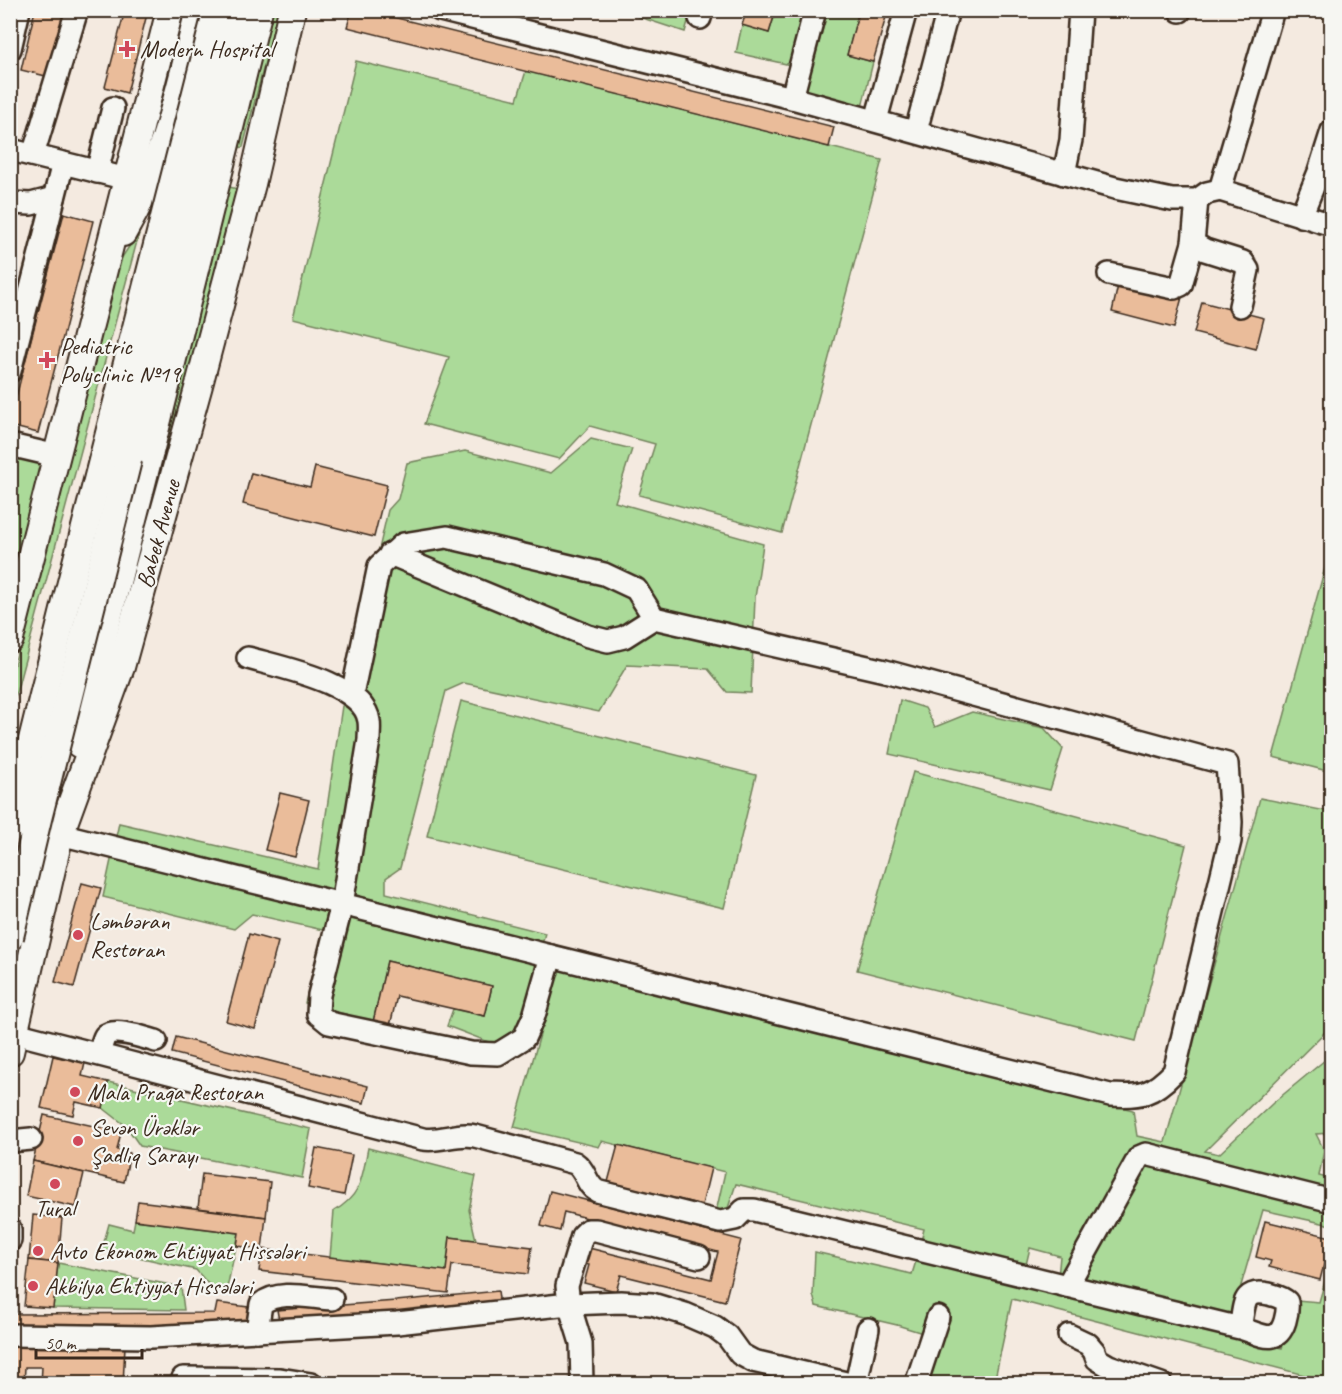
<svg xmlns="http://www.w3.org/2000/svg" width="1342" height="1394" font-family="Caveat,sans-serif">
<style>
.green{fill:#abda99;stroke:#73825c;stroke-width:1.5}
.building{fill:#eabc9a;stroke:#3b2a1e;stroke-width:1.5}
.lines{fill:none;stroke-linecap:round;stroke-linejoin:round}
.minor-casing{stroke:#3b2a1e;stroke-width:26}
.major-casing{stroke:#3b2a1e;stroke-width:30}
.minor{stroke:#f6f6f2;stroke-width:21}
.major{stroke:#f6f6f2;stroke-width:26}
.major-bridge-casing{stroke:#3b2a1e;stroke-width:30;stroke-linecap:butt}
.major-bridge{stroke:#f6f6f2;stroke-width:26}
.poi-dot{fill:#d1495b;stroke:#f6f6f2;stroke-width:2}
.labels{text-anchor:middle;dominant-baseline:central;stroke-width:4.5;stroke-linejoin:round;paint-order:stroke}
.poi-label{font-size:24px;fill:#3b2a1e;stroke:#f6f6f2;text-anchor:start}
.street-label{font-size:24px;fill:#3b2a1e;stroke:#f6f6f2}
</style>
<rect width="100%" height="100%" fill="#f4eae0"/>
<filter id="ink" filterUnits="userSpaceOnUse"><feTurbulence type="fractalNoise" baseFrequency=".0167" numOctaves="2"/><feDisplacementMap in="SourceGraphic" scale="12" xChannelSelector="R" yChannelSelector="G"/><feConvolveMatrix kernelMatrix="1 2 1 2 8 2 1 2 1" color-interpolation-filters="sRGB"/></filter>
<g filter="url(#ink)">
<g class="green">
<path d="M 627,10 L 691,11 L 685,32 L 627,13 Z"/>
<path d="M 271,11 L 278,11 L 243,147 L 237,148 Z"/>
<path d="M 776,11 L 805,11 L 791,65 L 736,53 L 742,25 L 769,33 Z"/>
<path d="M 828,11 L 859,11 L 847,55 L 873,62 L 862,107 L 805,91 Z"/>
<path d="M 356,61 L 517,100 L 526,71 L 882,160 L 782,533 L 639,495 L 655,444 L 590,426 L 559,459 L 424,424 L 449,357 L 293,318 Z"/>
<path d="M 226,186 L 241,190 L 118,646 L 109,653 Z"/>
<path d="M 140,230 L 11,712 L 11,677 L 115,268 Z"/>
<path d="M 591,439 L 632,449 L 615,502 L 763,544 L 755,598 L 751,693 L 727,692 L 708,669 L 627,665 L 599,712 L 464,683 L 446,691 L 400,868 L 386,878 L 386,893 L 545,933 L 520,1027 L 499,1046 L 447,1026 L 453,1009 L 485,1016 L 492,986 L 387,961 L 373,1022 L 305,1003 L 323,930 L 252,914 L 234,929 L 103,897 L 119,823 L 318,869 L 342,706 L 371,697 L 349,680 L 388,510 L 398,499 L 407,463 L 465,451 L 551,473 Z"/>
<path d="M 11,452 L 44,459 L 11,588 Z"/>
<path d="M 1331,546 L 1331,772 L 1273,757 Z"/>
<path d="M 900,700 L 925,708 L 935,727 L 972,712 L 1044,728 L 1063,749 L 1050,790 L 889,754 Z"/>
<path d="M 461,701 L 756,775 L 724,908 L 427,836 Z"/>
<path d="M 913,772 L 1186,845 L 1136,1041 L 857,970 Z"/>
<path d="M 1260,798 L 1331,812 L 1331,1026 L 1205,1151 L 1219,1154 L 1273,1103 L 1331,1055 L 1331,1133 L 1316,1134 L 1324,1150 L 1319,1176 L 1331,1179 L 1331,1225 L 1263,1210 L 1231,1320 L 1058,1278 L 1060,1256 L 1030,1248 L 1025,1269 L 920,1245 L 924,1229 L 736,1184 L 726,1214 L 716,1212 L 725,1172 L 602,1141 L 599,1147 L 514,1127 L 559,967 L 1133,1110 L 1137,1136 L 1165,1142 Z"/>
<path d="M 108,1082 L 311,1129 L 302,1178 L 140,1146 L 126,1126 L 103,1108 Z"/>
<path d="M 368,1148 L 476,1176 L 469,1210 L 476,1240 L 450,1237 L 446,1271 L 330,1257 L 334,1211 C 362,1195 362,1177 368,1148 Z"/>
<path d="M 135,1220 L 239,1233 L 227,1288 L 216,1293 L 196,1270 L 102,1249 L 109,1224 L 133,1230 Z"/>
<path d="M 815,1252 L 912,1274 L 917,1258 L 1282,1348 L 1297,1300 L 1319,1302 L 1331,1260 L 1331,1382 L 1012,1299 L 994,1383 L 928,1383 L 939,1338 L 897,1325 L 816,1306 L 813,1295 Z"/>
<path d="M 58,1263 L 181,1287 L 184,1310 L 53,1308 Z"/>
</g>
<g class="building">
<path d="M 35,10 L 70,10 L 54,78 L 21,70 Z"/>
<path d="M 125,10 L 148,10 L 127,93 L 105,87 Z"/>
<path d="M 352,10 L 365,10 L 834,127 L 829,147 L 347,27 Z"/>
<path d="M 747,10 L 776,10 L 769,33 L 742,25 Z"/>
<path d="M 859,10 L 888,10 L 873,62 L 847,55 Z"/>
<path d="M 64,213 L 93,221 L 38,433 L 10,426 L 10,420 Z"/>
<path d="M 1119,281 L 1182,297 L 1174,328 L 1112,312 Z"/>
<path d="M 1202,302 L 1264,318 L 1256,349 L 1194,333 Z"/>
<path d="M 315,467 L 387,485 L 374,537 L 243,504 L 251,473 L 310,487 Z"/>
<path d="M 280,793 L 309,800 L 295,857 L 265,850 Z"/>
<path d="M 82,883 L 101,888 L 74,987 L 55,982 Z"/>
<path d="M 249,934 L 278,942 L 255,1029 L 226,1021 Z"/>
<path d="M 387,961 L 492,986 L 485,1016 L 397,996 L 390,1026 L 373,1022 Z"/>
<path d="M 176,1037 L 368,1086 L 364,1103 L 172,1053 Z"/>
<path d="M 53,1056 L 85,1063 L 82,1076 L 108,1082 L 103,1108 L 76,1102 L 73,1115 L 41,1108 Z"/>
<path d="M 44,1115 L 121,1132 L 117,1150 L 130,1153 L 124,1182 L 33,1161 Z"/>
<path d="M 618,1145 L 711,1168 L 702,1205 L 608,1182 Z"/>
<path d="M 316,1148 L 352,1155 L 344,1195 L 308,1188 Z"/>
<path d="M 33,1161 L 84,1173 L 76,1207 L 26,1196 Z"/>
<path d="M 202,1174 L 270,1182 L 266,1217 L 198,1208 Z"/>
<path d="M 550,1191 L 741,1240 L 725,1301 L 621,1275 L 616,1291 L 584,1283 L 589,1265 L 581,1263 L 585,1247 L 711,1279 L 718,1252 L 564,1212 L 560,1231 L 541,1226 Z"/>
<path d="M 138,1201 L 266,1217 L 262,1249 L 237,1246 L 239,1233 L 135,1220 Z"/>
<path d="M 33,1215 L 62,1218 L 58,1263 L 29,1260 Z"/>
<path d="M 1265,1221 L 1331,1237 L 1320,1280 L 1269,1267 L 1271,1261 L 1256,1257 Z"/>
<path d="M 450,1237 L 532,1247 L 528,1274 L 452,1265 L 448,1293 L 259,1271 L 262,1249 L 446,1271 Z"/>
<path d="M 29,1260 L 58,1263 L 53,1308 L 24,1306 Z"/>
<path d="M 498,1291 L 500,1306 L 280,1326 L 277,1310 L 396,1301 Z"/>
<path d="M 217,1303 L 256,1308 L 254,1324 L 11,1329 L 11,1314 L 215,1313 Z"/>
<path d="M 10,1344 L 125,1346 L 123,1384 L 41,1384 L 42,1367 L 25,1367 L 24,1384 L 10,1384 Z"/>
</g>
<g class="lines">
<g class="minor-casing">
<g id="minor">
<path d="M 440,10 L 792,98 L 1115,188 L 1172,200 L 1197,200 L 1207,193 L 1220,190 L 1332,225"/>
<path d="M 1180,11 L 1180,10"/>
<path d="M 700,18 L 702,10"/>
<path d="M 10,49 L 19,10"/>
<path d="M 792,98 L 815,10"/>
<path d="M 876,120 L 906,10"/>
<path d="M 916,131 L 948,10"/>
<path d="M 15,151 L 127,179"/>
<path d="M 33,155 L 77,10"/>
<path d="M 97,172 L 113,108"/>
<path d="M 1064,174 L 1071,140 L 1080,10"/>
<path d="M 1220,190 L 1273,10"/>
<path d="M 1197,200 L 1193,243 L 1205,250 L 1243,262 L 1248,270 L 1240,306"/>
<path d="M 10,203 L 31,204 L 54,198"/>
<path d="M 1301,216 L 1319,172 L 1332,131"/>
<path d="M 1109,274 L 1174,288 L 1181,285 L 1193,243"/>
<path d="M 10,371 L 63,163"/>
<path d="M 10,445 L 57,456"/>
<path d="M 390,554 L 588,636 L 608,641 L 624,637 L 654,618"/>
<path d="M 248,658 C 279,667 364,683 369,721 C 370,727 369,734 369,740 L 342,904 L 319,995 L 318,1014 L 329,1023 L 471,1053 L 498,1054 L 524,1038 L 534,1016 L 551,956"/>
<path d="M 60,834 L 1110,1095 C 1141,1097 1152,1095 1174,1072 L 1230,841 L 1231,822 L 1227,764 L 885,671 L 654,618 L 636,589 L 604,574 L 447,537 L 403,544 L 379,566 L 352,695"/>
<path d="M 15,1033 L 423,1139 C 441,1142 457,1132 475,1136 L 575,1163 C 587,1171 585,1184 597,1191 L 720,1222 L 735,1219 L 744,1210 L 754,1210 L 1240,1328 C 1261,1334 1277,1347 1285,1321 C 1287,1314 1288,1309 1287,1302 C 1282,1297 1276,1296 1269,1294 C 1241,1288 1245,1306 1240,1328"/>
<path d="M 99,1054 C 101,1049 102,1041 105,1036 C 114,1027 145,1038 156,1041"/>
<path d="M 10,1141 L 31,1139"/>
<path d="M 10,1229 L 10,1240"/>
<path d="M 1067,1286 L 1139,1157 L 1146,1154 L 1332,1201"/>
<path d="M 257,1331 L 261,1304 C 279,1289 310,1298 332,1299"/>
<path d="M 10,1335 L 151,1337 L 397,1323 L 569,1304 L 621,1302 L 652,1304 L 685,1314 L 715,1327 L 727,1336 L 740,1354 L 753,1361 L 850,1384"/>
<path d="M 1069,1335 L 1088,1344 L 1094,1351 L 1097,1359 L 1109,1366 L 1161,1384"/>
<path d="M 182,1384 L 183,1378 L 280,1379 L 311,1384"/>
<path d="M 582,1384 L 581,1343 L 569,1304 L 567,1286 L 582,1236 L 588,1230 L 596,1230 L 699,1257"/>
<path d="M 856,1384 L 868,1329"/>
<path d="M 916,1384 L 938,1317"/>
</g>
</g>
<g class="major-casing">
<g id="major">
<path d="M 123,233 C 165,162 179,90 199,10"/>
<path d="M 10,639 L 170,10"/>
<path d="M 79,744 L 97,661 L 150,452"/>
<path d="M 10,1052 L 60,834 L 121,667 L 199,385 L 252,184 L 292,10"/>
</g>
</g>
<use href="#minor" class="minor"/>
<use href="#major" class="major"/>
<g class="major-bridge-casing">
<g id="major-bridge">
<path d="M 150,452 L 259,10"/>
<path d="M 10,829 L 67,598 L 217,10"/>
<path d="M 10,937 L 38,819 L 241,10"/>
</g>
</g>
<use href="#major-bridge" class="major-bridge"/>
</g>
</g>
<g class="poi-dot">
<path d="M124 40h6v6h6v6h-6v6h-6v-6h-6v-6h6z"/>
<path d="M44 351h6v6h6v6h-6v6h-6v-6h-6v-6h6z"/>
<circle cx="78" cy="935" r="6"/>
<circle cx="75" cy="1092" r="6"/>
<circle cx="78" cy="1141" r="6"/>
<circle cx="55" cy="1184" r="6"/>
<circle cx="38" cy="1251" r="6"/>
<circle cx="33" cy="1286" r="6"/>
</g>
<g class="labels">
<g class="poi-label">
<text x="140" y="49">Modern Hospital</text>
<text x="60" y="346">Pediatric<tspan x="60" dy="28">Polyclinic №19</tspan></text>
<text x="90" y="921">Ləmbəran<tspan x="90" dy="28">Restoran</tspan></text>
<text x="87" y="1092">Mala Praqa Restoran</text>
<text x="90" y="1127">Sevən Ürəklər<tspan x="90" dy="28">Şadlıq Sarayı</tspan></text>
<text x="55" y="1208" text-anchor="middle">Tural</text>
<text x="50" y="1251">Avto Ekonom Ehtiyyat Hissələri</text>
<text x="45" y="1286">Akbilya Ehtiyyat Hissələri</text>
</g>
<g class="street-label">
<text transform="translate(158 534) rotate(-75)">Babek Avenue</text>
</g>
</g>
<rect width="1342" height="1394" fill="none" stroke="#f6f6f2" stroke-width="36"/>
<rect x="18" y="18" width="1306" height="1358" fill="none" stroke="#3b2a1e" stroke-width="2" filter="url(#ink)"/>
<path d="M36 1349v9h106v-9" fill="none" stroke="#3b2a1e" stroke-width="3"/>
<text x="45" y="1349" font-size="18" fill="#3b2a1e" stroke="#f6f6f2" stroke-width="4.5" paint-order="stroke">50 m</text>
</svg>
